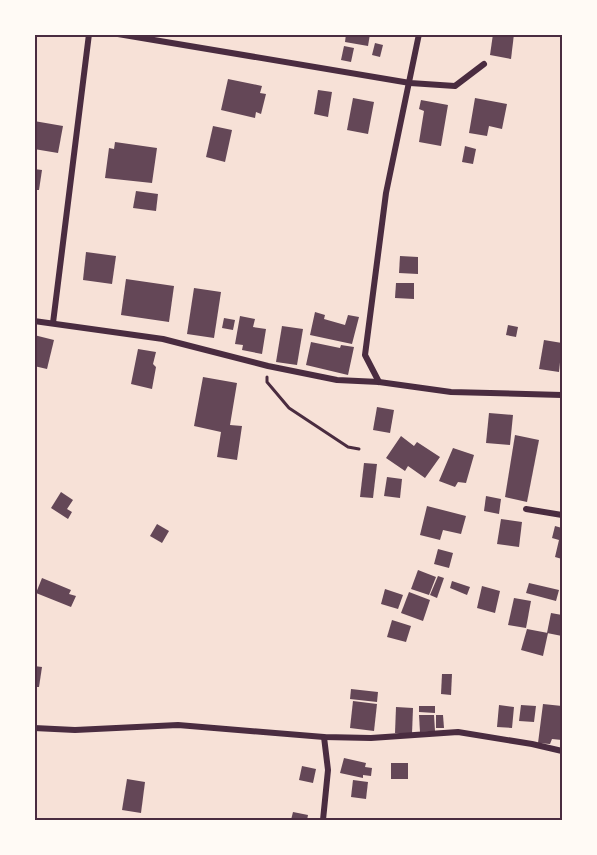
<svg xmlns="http://www.w3.org/2000/svg" width="597" height="855" font-family="Montserrat,sans-serif">
<style>
.building{fill:#644757}
.lines{fill:none;stroke-linecap:round;stroke-linejoin:round}
.path{stroke:#4a2c40;stroke-width:3}
.minor{stroke:#4a2c40;stroke-width:6}
.neatline{fill:none;stroke:#4a2c40;stroke-width:2}
</style>
<rect width="100%" height="100%" fill="#f7e1d7"/>
<g class="building">
<path d="M 346,34 L 370,34 L 368,46 L 345,42 Z"/>
<path d="M 493,34 L 514,34 L 511,59 L 490,55 Z"/>
<path d="M 375,43 L 383,45 L 380,57 L 372,55 Z"/>
<path d="M 344,46 L 354,48 L 351,62 L 341,60 Z"/>
<path d="M 228,79 L 262,86 L 260,93 L 266,94 L 261,114 L 256,112 L 255,118 L 221,110 Z"/>
<path d="M 318,90 L 332,92 L 328,117 L 314,114 Z"/>
<path d="M 353,98 L 374,102 L 368,134 L 347,130 Z"/>
<path d="M 475,98 L 507,104 L 502,129 L 489,126 L 487,136 L 469,133 Z"/>
<path d="M 421,100 L 448,105 L 441,146 L 419,142 L 424,111 L 419,109 Z"/>
<path d="M 34,121 L 63,126 L 58,153 L 34,149 Z"/>
<path d="M 213,126 L 232,130 L 225,162 L 206,157 Z"/>
<path d="M 115,142 L 157,148 L 152,183 L 105,178 L 109,148 L 114,149 Z"/>
<path d="M 465,146 L 476,149 L 473,164 L 462,162 Z"/>
<path d="M 34,169 L 42,170 L 39,190 L 34,190 Z"/>
<path d="M 136,191 L 158,194 L 156,211 L 133,208 Z"/>
<path d="M 86,252 L 116,256 L 112,284 L 83,280 Z"/>
<path d="M 400,256 L 418,257 L 418,274 L 399,273 Z"/>
<path d="M 126,279 L 174,286 L 169,322 L 121,315 Z"/>
<path d="M 396,283 L 414,283 L 414,299 L 395,298 Z"/>
<path d="M 194,288 L 221,292 L 214,338 L 187,334 Z"/>
<path d="M 315,312 L 325,315 L 324,319 L 345,325 L 348,315 L 359,317 L 352,344 L 310,335 Z"/>
<path d="M 240,316 L 255,319 L 253,327 L 266,329 L 262,354 L 242,350 L 243,345 L 235,344 Z"/>
<path d="M 224,318 L 235,320 L 233,330 L 222,328 Z"/>
<path d="M 508,325 L 518,327 L 516,337 L 506,335 Z"/>
<path d="M 282,326 L 303,329 L 297,365 L 276,362 Z"/>
<path d="M 34,335 L 54,340 L 47,369 L 34,366 Z"/>
<path d="M 544,340 L 562,343 L 559,372 L 539,369 Z"/>
<path d="M 311,342 L 340,348 L 341,345 L 354,347 L 348,375 L 306,365 Z"/>
<path d="M 138,349 L 156,352 L 153,364 L 156,367 L 152,389 L 131,384 Z"/>
<path d="M 203,377 L 237,383 L 230,425 L 242,426 L 237,460 L 217,457 L 221,432 L 194,426 Z"/>
<path d="M 377,407 L 394,410 L 390,433 L 373,430 Z"/>
<path d="M 489,413 L 513,415 L 510,445 L 486,443 Z"/>
<path d="M 515,435 L 539,440 L 527,502 L 505,497 Z"/>
<path d="M 401,436 L 414,446 L 417,442 L 440,457 L 425,478 L 408,466 L 405,471 L 386,458 Z"/>
<path d="M 453,448 L 474,455 L 466,483 L 458,482 L 455,487 L 439,481 Z"/>
<path d="M 364,463 L 377,464 L 373,498 L 360,497 Z"/>
<path d="M 387,477 L 402,479 L 400,498 L 384,496 Z"/>
<path d="M 61,492 L 73,500 L 67,509 L 72,512 L 68,519 L 51,508 Z"/>
<path d="M 486,496 L 501,499 L 499,514 L 484,511 Z"/>
<path d="M 427,506 L 466,516 L 461,534 L 443,530 L 440,540 L 420,535 Z"/>
<path d="M 501,519 L 522,522 L 519,547 L 497,544 Z"/>
<path d="M 157,524 L 169,531 L 162,543 L 150,536 Z"/>
<path d="M 555,526 L 562,528 L 562,559 L 555,557 L 559,540 L 552,538 Z"/>
<path d="M 438,549 L 453,553 L 449,568 L 434,564 Z"/>
<path d="M 418,570 L 436,577 L 429,595 L 411,589 Z"/>
<path d="M 438,576 L 444,578 L 437,598 L 430,595 Z"/>
<path d="M 42,578 L 71,590 L 69,594 L 76,596 L 71,607 L 36,593 Z"/>
<path d="M 452,581 L 470,587 L 467,595 L 450,588 Z"/>
<path d="M 529,583 L 559,590 L 556,601 L 526,593 Z"/>
<path d="M 482,586 L 500,591 L 495,613 L 477,608 Z"/>
<path d="M 385,589 L 403,595 L 398,609 L 381,604 Z"/>
<path d="M 409,592 L 430,600 L 423,621 L 401,613 Z"/>
<path d="M 514,598 L 531,601 L 526,628 L 508,625 Z"/>
<path d="M 551,613 L 562,615 L 562,636 L 547,633 Z"/>
<path d="M 392,620 L 411,626 L 406,642 L 387,637 Z"/>
<path d="M 527,629 L 548,633 L 543,656 L 521,650 Z"/>
<path d="M 34,666 L 42,667 L 39,687 L 34,687 Z"/>
<path d="M 442,674 L 452,674 L 451,695 L 441,694 Z"/>
<path d="M 351,689 L 378,692 L 377,702 L 350,699 Z"/>
<path d="M 353,701 L 377,704 L 374,731 L 350,728 Z"/>
<path d="M 543,704 L 562,706 L 562,740 L 552,739 L 550,744 L 538,743 Z"/>
<path d="M 499,705 L 514,707 L 512,728 L 497,727 Z"/>
<path d="M 521,705 L 536,706 L 534,722 L 519,721 Z"/>
<path d="M 419,706 L 435,706 L 435,713 L 419,712 Z"/>
<path d="M 396,707 L 413,708 L 412,734 L 395,733 Z"/>
<path d="M 419,715 L 434,715 L 435,731 L 420,732 Z"/>
<path d="M 436,715 L 443,715 L 444,728 L 436,728 Z"/>
<path d="M 344,758 L 366,763 L 365,767 L 372,768 L 371,776 L 363,775 L 363,778 L 340,773 Z"/>
<rect x="391" y="763" width="17" height="16"/>
<path d="M 302,766 L 316,769 L 313,783 L 299,780 Z"/>
<path d="M 127,779 L 145,782 L 141,813 L 122,810 Z"/>
<path d="M 353,780 L 368,782 L 366,799 L 351,797 Z"/>
<path d="M 293,812 L 308,815 L 307,820 L 291,820 Z"/>
</g>
<g class="lines">
<path class="path" d="M 267,377 L 267,382 L 289,408 L 348,447 L 359,449"/>
<g class="minor">
<path d="M 118,34 L 410,83 L 455,86 L 484,64"/>
<path d="M 34,321 L 163,339 L 268,366 L 337,380 L 379,382 L 451,392 L 562,395"/>
<path d="M 53,323 L 89,34"/>
<path d="M 379,382 L 365,355 L 386,193 L 419,34"/>
<path d="M 526,509 L 562,515"/>
<path d="M 34,728 L 75,730 L 178,725 L 324,737 L 371,738 L 458,732 L 532,744 L 562,751"/>
<path d="M 323,820 L 328,770 L 324,737"/>
</g>
</g>
<rect width="597" height="855" fill="none" stroke="#fffaf5" stroke-width="72"/>
<rect x="36" y="36" width="525" height="783" class="neatline"/>
</svg>
